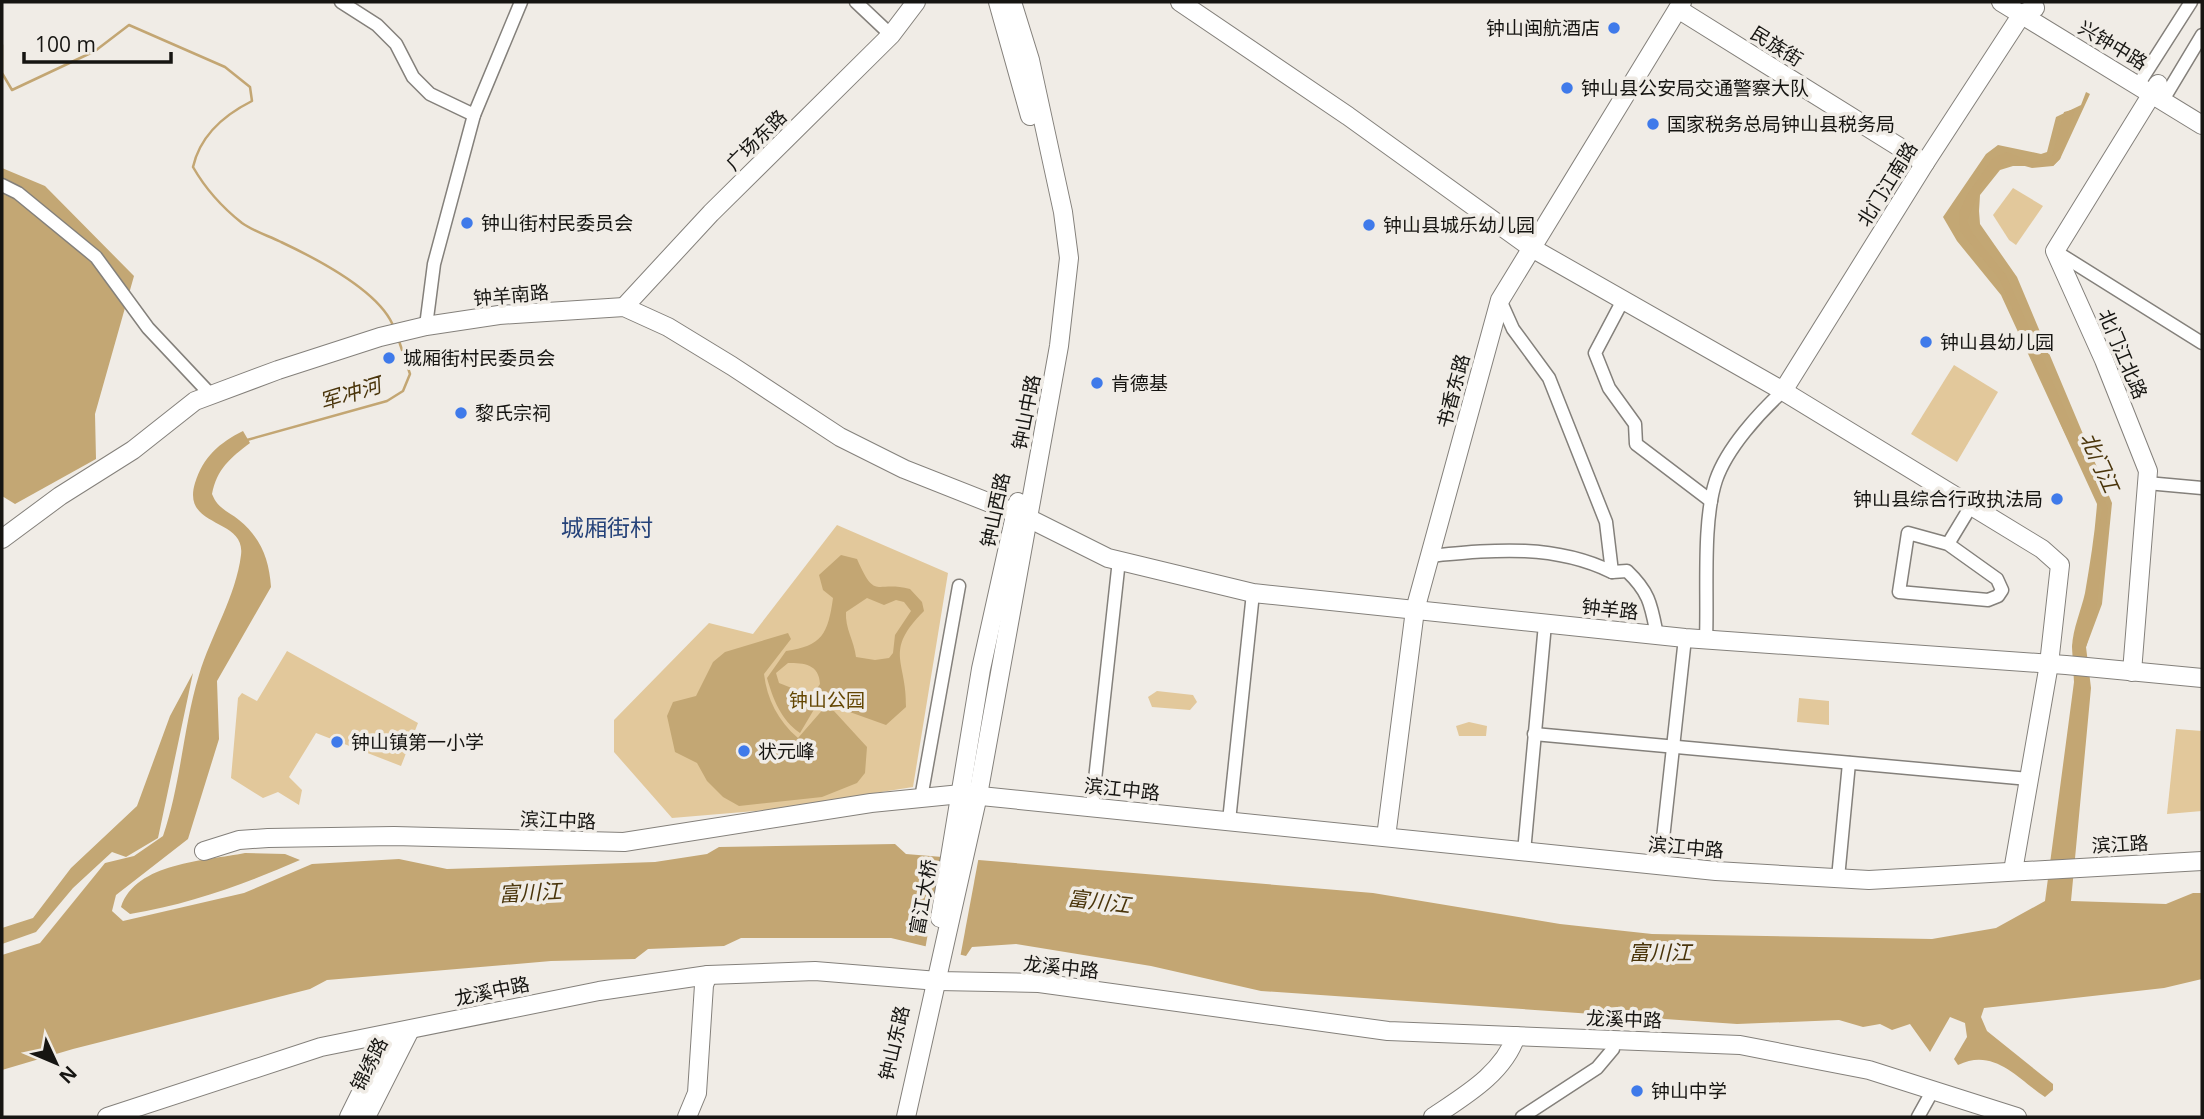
<svg xmlns="http://www.w3.org/2000/svg" width="2204" height="1119" font-family="'Open Sans','Noto Sans SC',sans-serif">
<style>
.green{fill:#e2c89b}
.forest{fill:#c3a774}
.water{fill:#c3a673;fill-rule:evenodd}
.pier{fill:#f0ece6}
.lines{fill:none;stroke-linecap:round;stroke-linejoin:round}
.stream{stroke:#c3a673;stroke-width:2.5}
.street-casing{stroke:#84807b;stroke-width:15}
.secondary-casing{stroke:#84807b;stroke-width:20}
.street{stroke:#fff;stroke-width:12}
.secondary{stroke:#fff;stroke-width:18}
.poi-dot{fill:#3f7aea;stroke:#f0ece6;stroke-width:2.5}
.labels{text-anchor:middle;dominant-baseline:central;stroke-width:7;stroke-linejoin:round;paint-order:stroke}
.poi-label{font-size:19px;fill:#161512;stroke:#f0ece6;text-anchor:start}
.street-label{font-size:19px;fill:#161512;stroke:#f0ece6}
.park-label{font-size:19px;fill:#634603;stroke:#f0ece6}
.water-label{font-size:21px;font-style:italic;fill:#4a350b;stroke:#f0ece6}
.quarter-label{font-size:23px;fill:#254279;stroke:#f0ece6}
</style>
<rect width="100%" height="100%" fill="#f0ece6"/>
<g class="green">
<path d="M 2013,188 L 2043,206 L 2016,245 L 2009,240 L 1993,215 Z"/>
<path d="M 1954,365 L 1998,392 L 1957,462 L 1911,434 Z"/>
<path d="M 837,525 L 948,573 L 913,787 L 767,810 L 672,818 L 614,752 L 614,720 L 709,623 L 753,634 Z"/>
<path d="M 287,651 L 418,723 L 401,766 L 316,733 L 289,777 L 302,790 L 299,805 L 278,792 L 263,798 L 231,778 L 238,698 L 242,693 L 257,701 Z"/>
<path d="M 1157,691 L 1193,695 L 1197,702 L 1190,710 L 1152,707 L 1148,697 Z"/>
<path d="M 1799,698 L 1829,701 L 1829,725 L 1797,722 Z"/>
<path d="M 1469,722 L 1487,726 L 1486,736 L 1459,736 L 1456,726 Z"/>
<path d="M 2176,729 L 2202,731 L 2202,811 L 2167,814 Z"/>
</g>
<g class="forest">
<path d="M 2086,92 L 2090,94 L 2060,159 L 2053,166 L 2013,166 L 2000,170 L 1980,195 L 1979,211 L 1980,224 L 2017,277 L 2112,503 L 2102,604 L 2086,647 L 2072,647 C 2073,628 2081,611 2085,593 C 2090,563 2095,534 2097,504 L 2001,295 L 1957,241 L 1943,217 L 1986,154 L 1998,145 L 2041,154 L 2047,152 L 2056,117 L 2081,105 Z"/>
<path d="M 2,168 L 45,186 L 134,276 L 95,414 L 96,459 L 15,504 L 2,496 Z"/>
<path d="M 788,633 L 791,639 L 764,674 C 767,699 778,721 798,738 L 825,707 L 834,711 L 867,747 L 865,773 L 857,783 L 822,797 L 739,806 L 723,797 L 707,781 L 697,763 L 675,752 L 667,716 L 673,702 L 696,696 L 713,662 L 725,652 Z"/>
<path d="M 193,673 L 158,838 L 126,857 L 112,852 L 73,888 L 36,932 L 2,944 L 2,928 L 33,918 L 71,868 L 137,806 L 170,716 Z"/>
<path d="M 245,853 L 285,854 L 300,860 C 245,884 190,904 130,914 L 121,907 C 136,862 206,861 245,853 Z"/>
</g>
<g class="water">
<path d="M 2075,109 L 2060,159 L 2053,166 L 2032,168 L 2007,161 L 1982,185 L 1967,221 L 1973,234 L 2006,275 L 2108,508 L 2096,612 L 2086,647 L 2091,688 L 2071,901 L 2166,904 L 2193,893 L 2202,893 L 2202,979 L 2164,988 L 1984,1008 L 1981,1017 L 1987,1031 L 2053,1084 L 2053,1090 L 2045,1097 C 2018,1079 1994,1047 1958,1065 L 1954,1059 L 1967,1037 L 1965,1023 L 1950,1017 L 1930,1052 L 1910,1024 L 1892,1030 L 1880,1024 L 1863,1027 L 1839,1020 L 1737,1024 L 1261,991 L 1151,966 L 1016,944 L 972,947 L 966,956 L 891,938 L 741,938 L 724,946 L 648,949 L 635,959 L 551,961 L 327,980 L 310,989 L 73,1049 L 2,1070 L 2,955 L 40,943 L 105,863 L 134,856 L 163,836 C 181,784 183,727 199,675 C 211,635 236,596 241,555 C 246,517 181,529 195,483 C 203,457 219,443 243,431 L 250,443 C 230,458 217,469 212,494 C 218,509 228,511 239,520 C 261,538 269,559 271,587 L 217,681 L 219,739 L 188,839 L 116,895 L 112,911 L 123,921 L 244,893 L 312,864 L 399,859 L 447,869 L 655,862 L 707,854 L 719,847 L 895,844 L 906,854 L 1373,893 L 1560,924 L 1652,934 L 1932,939 L 1996,928 L 2045,901 L 2074,682 L 2072,647 L 2086,595 L 2102,510 L 2062,427 L 2000,280 L 1960,231 L 1959,213 L 1967,195 L 1993,158 L 2007,152 L 2034,163 L 2052,156 L 2064,112 Z"/>
<path d="M 841,555 L 857,559 C 876,602 875,580 910,589 L 922,602 L 924,611 C 883,652 907,660 906,707 L 886,725 L 819,701 L 800,733 C 781,720 773,699 767,678 L 786,651 C 822,646 828,634 833,598 L 823,590 L 819,575 ZM 867,598 L 884,605 L 896,600 L 904,602 L 911,611 L 895,635 L 893,653 L 889,658 L 875,660 L 856,657 C 854,640 845,629 846,612 ZM 788,663 C 804,663 819,664 820,684 L 812,696 L 779,683 L 776,673 Z"/>
</g>
<path class="pier" d="M 942,853 L 979,856 L 960,958 L 925,950 Z"/>
<g class="lines">
<g class="stream">
<path d="M 2,45 L 2,73 L 12,90 L 95,51 L 129,25 L 225,67 L 250,87 L 252,101 C 224,115 200,136 193,167 C 205,188 223,208 242,223 C 253,231 269,236 281,242 C 315,258 381,291 394,328"/>
<path d="M 247,440 L 387,401 L 403,391 L 410,374 L 399,341"/>
</g>
<g class="street-casing">
<g id="street">
<path d="M 341,2 L 377,25 L 396,44 L 413,77 L 430,94 L 474,115"/>
<path d="M 856,2 L 891,35"/>
<path d="M 2138,85 L 2191,2"/>
<path d="M 2163,100 L 2202,35"/>
<path d="M 2,185 L 18,193 L 96,257 L 148,328 L 211,395"/>
<path d="M 2055,251 L 2202,343"/>
<path d="M 1500,300 L 1513,329 L 1549,378 L 1606,522 L 1612,572 L 1627,571 C 1650,593 1651,605 1657,635"/>
<path d="M 1623,300 L 1595,353 L 1609,388 L 1635,424 L 1636,444 L 1711,501"/>
<path d="M 426,326 L 434,264 L 474,115 L 521,2"/>
<path d="M 2147,483 L 2202,488"/>
<path d="M 1948,544 L 1908,533 L 1899,592 L 1988,600 L 1998,596 L 2002,590 L 1997,579 L 1948,544 L 1971,506"/>
<path d="M 1429,556 C 1492,550 1553,543 1612,572"/>
<path d="M 1706,640 C 1708,594 1702,522 1716,480 C 1727,448 1759,413 1783,391"/>
<path d="M 1534,734 L 2029,779"/>
<path d="M 921,798 L 959,586"/>
<path d="M 1092,807 L 1119,560"/>
<path d="M 1229,821 L 1253,593"/>
<path d="M 1524,852 L 1545,624"/>
<path d="M 1660,866 L 1685,638"/>
<path d="M 1838,878 L 1849,763"/>
<path d="M 1522,1117 L 1597,1068 L 1613,1049"/>
<path d="M 1918,1117 L 1933,1090"/>
</g>
</g>
<g class="secondary-casing">
<g id="secondary">
<path d="M 998,2 L 1030,116"/>
<path d="M 1180,2 L 1348,116 L 1530,247 L 1783,391 L 2042,549 L 2060,565 L 2049,664 L 2013,871"/>
<path d="M 2001,2 L 2202,125"/>
<path d="M 1678,9 L 1925,163"/>
<path d="M 624,307 L 711,213 L 891,35 L 916,2"/>
<path d="M 1783,391 L 1925,163 L 2022,14 L 2035,8"/>
<path d="M 2,539 L 60,496 L 133,450 L 195,401 L 278,370 L 380,337 L 426,326 L 499,315 L 624,307 L 668,327 L 732,366 L 840,437 L 904,469 L 1028,518 L 1108,558 L 1253,593 L 1685,638 L 2066,665 L 2202,678"/>
<path d="M 2132,672 L 2148,471 L 2104,360 L 2055,251 L 2158,84"/>
<path d="M 1386,837 L 1415,610 L 1500,300 L 1682,2"/>
<path d="M 204,851 L 239,840 L 268,838 L 394,836 L 624,842 L 871,803 L 961,794 L 1716,871 L 1869,880 L 2202,861"/>
<path d="M 940,918 L 981,669 L 1018,502"/>
<path d="M 107,1117 L 321,1047 L 599,991 L 708,975 L 815,971 L 938,981 L 1039,983 L 1388,1031 L 1740,1045 L 1869,1070 L 2017,1117"/>
<path d="M 349,1117 L 390,1034"/>
<path d="M 366,1117 L 410,1030"/>
<path d="M 687,1117 L 697,1093 L 704,985 L 708,975"/>
<path d="M 906,1117 L 978,795 L 1059,346 L 1069,258 L 1063,212 L 1030,60 L 1012,2"/>
<path d="M 1433,1117 C 1464,1096 1503,1074 1516,1036"/>
</g>
</g>
<use href="#street" class="street"/>
<use href="#secondary" class="secondary"/>
</g>
<g class="poi-dot">
<circle cx="1614" cy="28" r="7"/>
<circle cx="1567" cy="88" r="7"/>
<circle cx="1653" cy="124" r="7"/>
<circle cx="467" cy="223" r="7"/>
<circle cx="1369" cy="225" r="7"/>
<circle cx="1926" cy="342" r="7"/>
<circle cx="389" cy="358" r="7"/>
<circle cx="1097" cy="383" r="7"/>
<circle cx="461" cy="413" r="7"/>
<circle cx="2057" cy="499" r="7"/>
<circle cx="337" cy="742" r="7"/>
<circle cx="744" cy="751" r="7"/>
<circle cx="1637" cy="1091" r="7"/>
</g>
<g class="labels">
<g class="poi-label">
<text x="1600" y="28" text-anchor="end">钟山闽航酒店</text>
<text x="1581" y="88">钟山县公安局交通警察大队</text>
<text x="1667" y="124">国家税务总局钟山县税务局</text>
<text x="481" y="223">钟山街村民委员会</text>
<text x="1383" y="225">钟山县城乐幼儿园</text>
<text x="1940" y="342">钟山县幼儿园</text>
<text x="403" y="358">城厢街村民委员会</text>
<text x="1111" y="383">肯德基</text>
<text x="475" y="413">黎氏宗祠</text>
<text x="2043" y="499" text-anchor="end">钟山县综合行政执法局</text>
<text x="351" y="742">钟山镇第一小学</text>
<text x="758" y="751">状元峰</text>
<text x="1651" y="1091">钟山中学</text>
</g>
<g class="street-label">
<text transform="translate(2113 45) rotate(31)">兴钟中路</text>
<text transform="translate(1777 46) rotate(32)">民族街</text>
<text transform="translate(756 140) rotate(-45)">广场东路</text>
<text transform="translate(1887 184) rotate(-58)">北门江南路</text>
<text transform="translate(511 295) rotate(-5)">钟羊南路</text>
<text transform="translate(2123 354) rotate(67)">北门江北路</text>
<text transform="translate(1453 391) rotate(-75)">书香东路</text>
<text transform="translate(1026 412) rotate(-79)">钟山中路</text>
<text transform="translate(995 510) rotate(-78)">钟山西路</text>
<text transform="translate(1610 609) rotate(6)">钟羊路</text>
<text transform="translate(1122 789) rotate(6)">滨江中路</text>
<text transform="translate(558 820) rotate(2)">滨江中路</text>
<text transform="translate(2120 844) rotate(-3)">滨江路</text>
<text transform="translate(1686 847) rotate(5)">滨江中路</text>
<text transform="translate(923 897) rotate(-80)">富江大桥</text>
<text transform="translate(1061 967) rotate(6)">龙溪中路</text>
<text transform="translate(492 991) rotate(-12)">龙溪中路</text>
<text transform="translate(1624 1019) rotate(2)">龙溪中路</text>
<text transform="translate(894 1043) rotate(-77)">钟山东路</text>
<text transform="translate(369 1064) rotate(-63)">锦绣路</text>
</g>
<g class="park-label">
<text x="827" y="700">钟山公园</text>
</g>
<g class="water-label">
<text transform="translate(350 393) rotate(-17)">军冲河</text>
<text transform="translate(2100 462) rotate(66)">北门江</text>
<text transform="translate(530 892) rotate(-3)">富川江</text>
<text transform="translate(1099 901) rotate(7)">富川江</text>
<text x="1660" y="952">富川江</text>
</g>
<g class="quarter-label">
<text x="607" y="527">城厢街村</text>
</g>
</g>
<rect width="2204" height="1119" fill="none" stroke="#161512" stroke-width="7"/>
<g transform="translate(56 1063) rotate(134)" stroke="#f0ece6" stroke-width="5" paint-order="stroke">
<path d="M0-5L12 26L0 18L-12 26Z" fill="#161512"/>
<text y="-10" font-size="19" font-weight="bold" text-anchor="middle" fill="#161512">N</text>
</g>
<path d="M24 52v10h147v-10" fill="none" stroke="#161512" stroke-width="3.5"/>
<text x="35" y="52" font-size="21" fill="#161512" stroke="#f0ece6" stroke-width="5" paint-order="stroke">100 m</text>
</svg>
